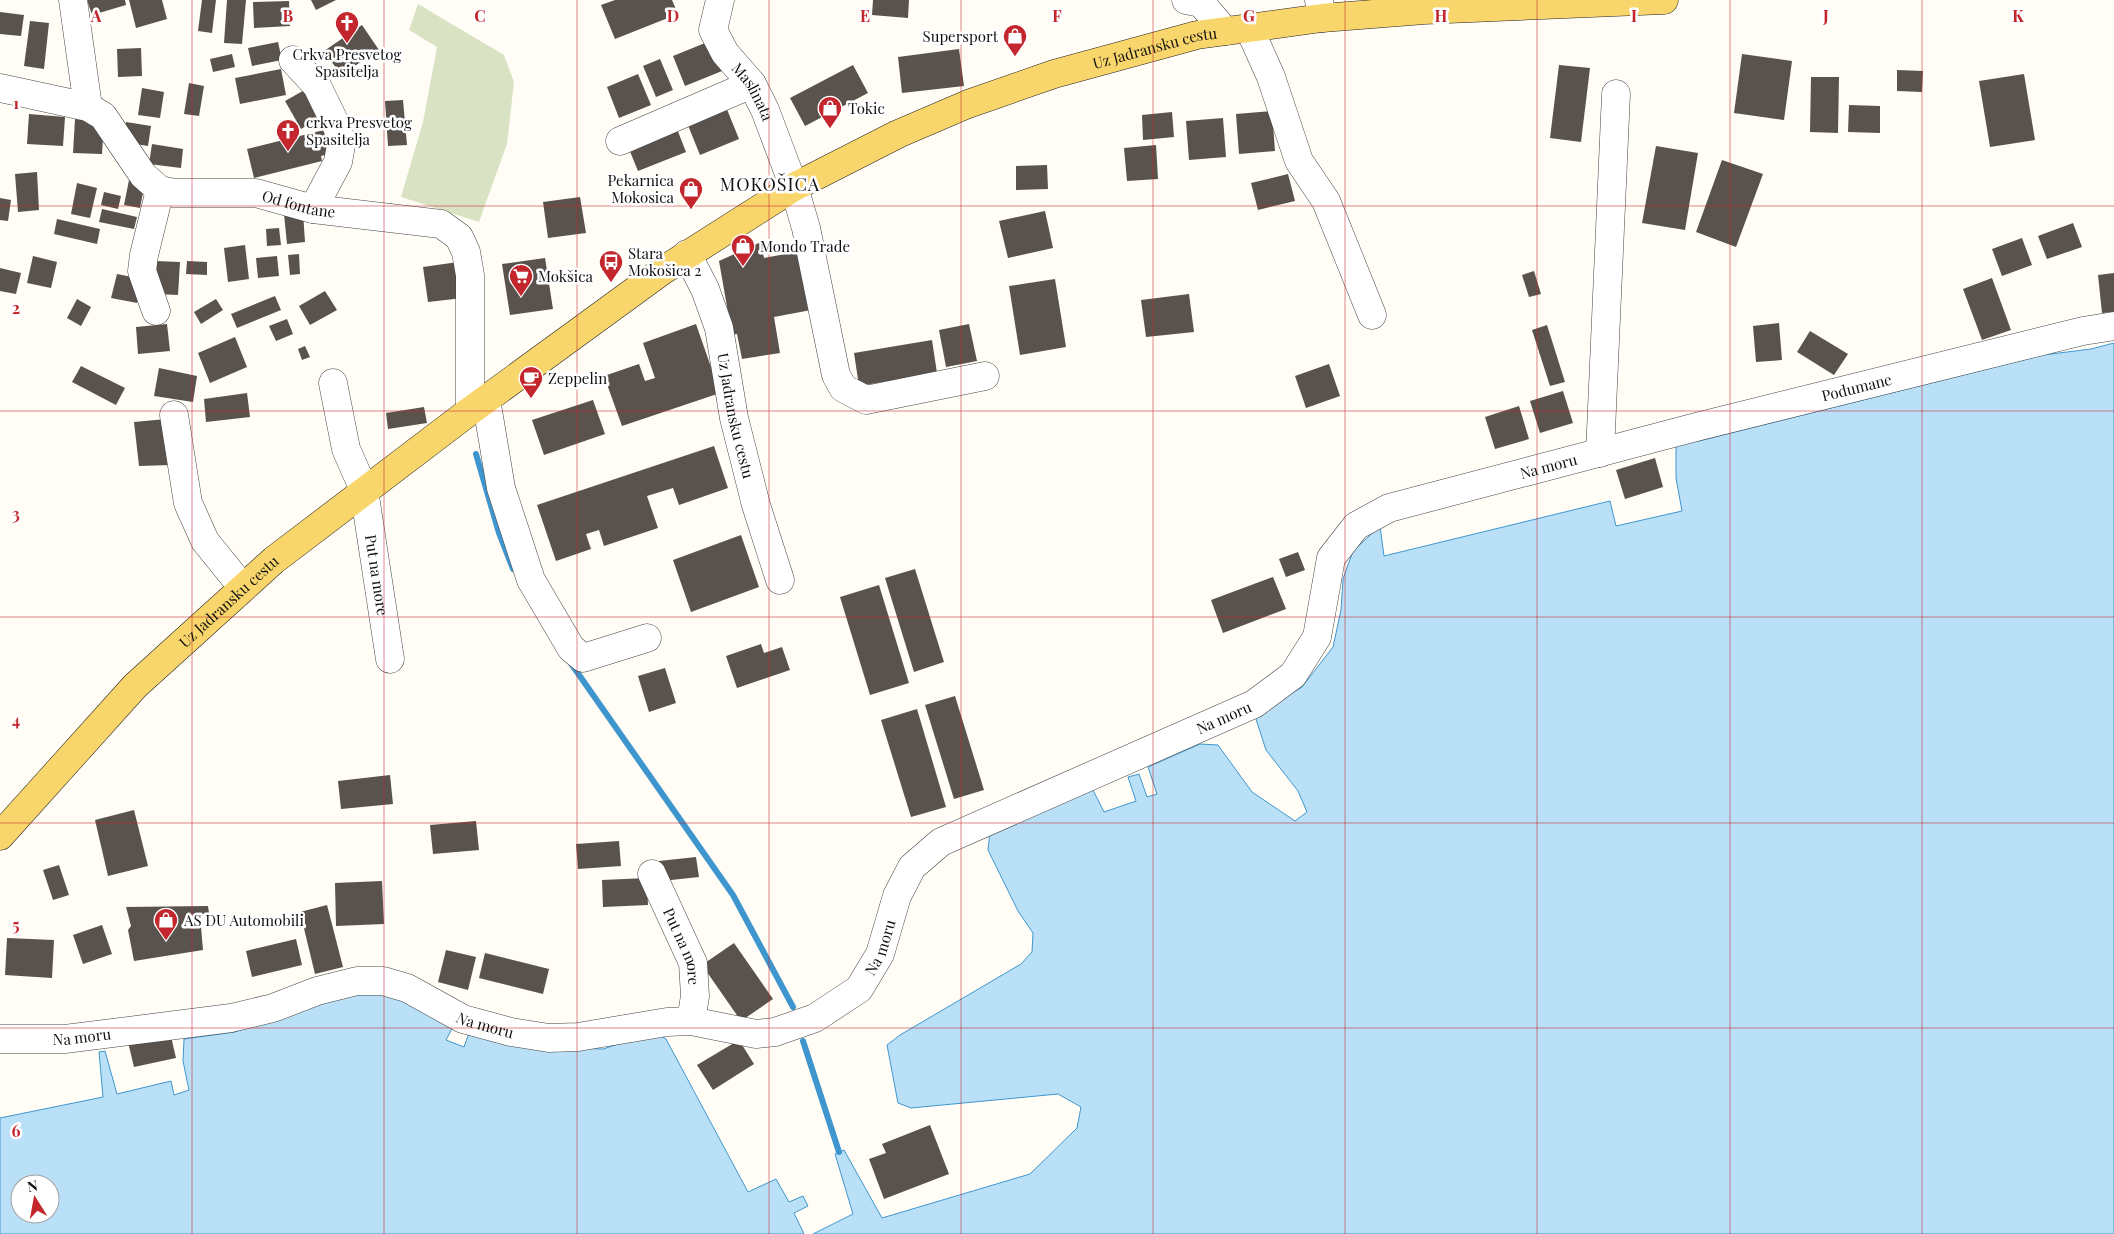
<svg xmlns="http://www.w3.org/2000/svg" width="2114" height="1234" font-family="'Playfair Display',serif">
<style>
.cemetery{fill:#d9e3c4}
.water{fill:#b9e0f7;stroke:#3f96cf;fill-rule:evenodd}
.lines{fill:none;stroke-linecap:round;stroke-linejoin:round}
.stream{stroke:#3f96cf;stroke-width:6}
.building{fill:#5a524d}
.minor-casing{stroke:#444;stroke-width:29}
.major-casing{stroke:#222;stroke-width:29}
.minor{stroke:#fff;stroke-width:28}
.major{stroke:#f9d66b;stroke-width:28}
.grid{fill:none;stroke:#c4262e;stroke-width:1;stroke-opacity:0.55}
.labels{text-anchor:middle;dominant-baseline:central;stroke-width:5;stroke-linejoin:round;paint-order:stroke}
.poi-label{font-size:15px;fill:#111;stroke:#fff;text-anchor:start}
.street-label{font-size:15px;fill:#111;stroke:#fff}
.quarter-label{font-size:18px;letter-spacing:1px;fill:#111;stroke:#fff}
.grid-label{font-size:16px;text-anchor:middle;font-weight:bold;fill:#c4262e;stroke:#fff;stroke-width:5;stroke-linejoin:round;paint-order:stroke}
</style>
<rect width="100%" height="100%" fill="#fffdf5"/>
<path class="cemetery" d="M 418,4 L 504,55 L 514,82 L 507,144 L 479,222 L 401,197 L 423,122 L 437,47 L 409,30 Z"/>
<g class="water">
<path d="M 2114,343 L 2114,1234 L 813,1234 L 853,1214 L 835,1154 L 844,1150 L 882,1218 L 1030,1174 L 1077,1128 L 1081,1107 L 1058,1094 L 911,1108 L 898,1103 L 887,1045 L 900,1035 L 1021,964 L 1032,952 L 1033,933 L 1018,911 L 988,850 L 990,831 L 1092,788 L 1104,812 L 1136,801 L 1128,777 L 1139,774 L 1147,797 L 1157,794 L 1148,767 L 1200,744 L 1218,745 L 1252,792 L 1295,821 L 1307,812 L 1298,791 L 1266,750 L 1255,716 L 1302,687 L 1333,647 L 1341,610 L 1343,579 L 1353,551 L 1380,526 L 1384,556 L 1610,501 L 1616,526 L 1682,511 L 1676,478 L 1676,443 L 1699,441 L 2043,355 L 2091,349 Z"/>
<path d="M 369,989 L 408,997 L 454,1025 L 446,1040 L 464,1047 L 469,1033 L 541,1047 L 603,1049 L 655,1032 L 666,1039 L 748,1192 L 776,1179 L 789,1202 L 803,1196 L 808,1206 L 794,1213 L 804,1234 L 0,1234 L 0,1118 L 103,1097 L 99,1052 L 105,1051 L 117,1094 L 171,1081 L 174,1095 L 189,1090 L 183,1061 L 184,1039 L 235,1032 L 285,1013 ZM 20,1184 L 50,1184 L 50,1214 L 20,1214 Z"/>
</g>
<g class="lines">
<g class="stream">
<path d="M 476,454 L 499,533 L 513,569"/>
<path d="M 570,662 L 733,895 L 793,1007"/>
<path d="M 803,1041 L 839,1152"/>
</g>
</g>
<g class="building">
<path d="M 87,0 L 125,0 L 126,5 L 92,15 Z"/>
<path d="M 129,0 L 162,0 L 167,19 L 136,28 Z"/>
<path d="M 202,0 L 216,0 L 212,33 L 198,31 Z"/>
<path d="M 227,0 L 246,0 L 242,44 L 224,43 Z"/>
<path d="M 311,0 L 336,0 L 316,10 Z"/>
<path d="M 615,0 L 672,0 L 678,14 L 615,39 L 601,5 Z"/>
<path d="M 873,0 L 909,0 L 908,18 L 872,15 Z"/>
<path d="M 289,1 L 290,26 L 254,28 L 253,2 Z"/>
<path d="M 0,12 L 24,15 L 21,36 L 0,34 Z"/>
<path d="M 30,21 L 49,23 L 44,69 L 24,66 Z"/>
<path d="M 362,25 L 379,50 L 341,75 L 324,51 Z"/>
<path d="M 710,41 L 722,71 L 685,86 L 673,56 Z"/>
<path d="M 278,42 L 282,60 L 252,66 L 248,48 Z"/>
<path d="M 141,48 L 142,76 L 118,77 L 117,49 Z"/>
<path d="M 959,49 L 964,86 L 902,93 L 898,57 Z"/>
<path d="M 232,54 L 235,67 L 213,72 L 210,59 Z"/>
<path d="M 1742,54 L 1792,61 L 1784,120 L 1734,113 Z"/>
<path d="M 660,59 L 673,90 L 656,97 L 643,66 Z"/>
<path d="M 853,65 L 868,93 L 805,126 L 790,98 Z"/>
<path d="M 1559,65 L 1590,68 L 1581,142 L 1550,138 Z"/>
<path d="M 281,69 L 286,95 L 240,104 L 235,78 Z"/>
<path d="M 1897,70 L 1923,71 L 1922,92 L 1897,91 Z"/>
<path d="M 638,74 L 651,105 L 619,118 L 607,87 Z"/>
<path d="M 2024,74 L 2035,140 L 1990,147 L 1979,81 Z"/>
<path d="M 1811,77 L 1839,77 L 1838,133 L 1810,132 Z"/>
<path d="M 189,83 L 204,86 L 199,116 L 184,114 Z"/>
<path d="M 142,88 L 164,92 L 160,118 L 138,115 Z"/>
<path d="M 308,88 L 324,115 L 301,129 L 285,101 Z"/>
<path d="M 403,100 L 407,145 L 388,146 L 385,101 Z"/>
<path d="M 1849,105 L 1880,106 L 1880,133 L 1848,132 Z"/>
<path d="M 726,107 L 739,139 L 700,155 L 687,123 Z"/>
<path d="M 1272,111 L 1275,151 L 1239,154 L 1236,114 Z"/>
<path d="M 1172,112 L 1174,137 L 1143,140 L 1142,115 Z"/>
<path d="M 29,114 L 65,117 L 63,146 L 27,144 Z"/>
<path d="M 1223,118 L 1226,157 L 1189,160 L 1186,121 Z"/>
<path d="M 75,119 L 104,121 L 102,154 L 73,153 Z"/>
<path d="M 126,122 L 151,126 L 148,146 L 123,142 Z"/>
<path d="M 677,129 L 686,152 L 638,171 L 629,149 Z"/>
<path d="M 324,130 L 330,154 L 321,156 L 322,161 L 254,178 L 247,149 Z"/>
<path d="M 152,144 L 183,149 L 181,168 L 149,164 Z"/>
<path d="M 1156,145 L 1158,179 L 1127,181 L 1124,148 Z"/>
<path d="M 1656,146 L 1698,153 L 1685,230 L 1642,223 Z"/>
<path d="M 1722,160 L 1763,174 L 1736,247 L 1696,232 Z"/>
<path d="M 1047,165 L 1048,189 L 1016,190 L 1016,166 Z"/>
<path d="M 37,172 L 39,210 L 18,212 L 15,174 Z"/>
<path d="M 1288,174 L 1295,201 L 1258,210 L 1251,183 Z"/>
<path d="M 129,180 L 145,183 L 140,208 L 124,205 Z"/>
<path d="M 77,183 L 97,188 L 90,218 L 71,214 Z"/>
<path d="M 104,192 L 121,196 L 118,209 L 101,205 Z"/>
<path d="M 580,197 L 586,233 L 548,238 L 543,202 Z"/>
<path d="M 0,198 L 11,200 L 8,221 L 0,220 Z"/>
<path d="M 102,209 L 137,217 L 134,229 L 99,222 Z"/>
<path d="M 1045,211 L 1053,248 L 1008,258 L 999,221 Z"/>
<path d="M 303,212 L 305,242 L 287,244 L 284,214 Z"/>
<path d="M 57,219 L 100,229 L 97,244 L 54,234 Z"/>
<path d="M 2073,223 L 2082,247 L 2047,259 L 2038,236 Z"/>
<path d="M 279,228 L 281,245 L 267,246 L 266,229 Z"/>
<path d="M 2022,238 L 2032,265 L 2002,276 L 1992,249 Z"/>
<path d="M 761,242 L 764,258 L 801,251 L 811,310 L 774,317 L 780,353 L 742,359 L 737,334 L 732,335 L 719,261 Z"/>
<path d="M 245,245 L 249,279 L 228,282 L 224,248 Z"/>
<path d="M 299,254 L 300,274 L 290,275 L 288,255 Z"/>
<path d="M 33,256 L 57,262 L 51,288 L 27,283 Z"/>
<path d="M 277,256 L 279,276 L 258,278 L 256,258 Z"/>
<path d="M 545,258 L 553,309 L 510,315 L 502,264 Z"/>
<path d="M 156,261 L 180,262 L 178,295 L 155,294 Z"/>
<path d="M 187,261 L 207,262 L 207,275 L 186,274 Z"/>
<path d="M 458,262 L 463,298 L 428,302 L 423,267 Z"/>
<path d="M 0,268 L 21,273 L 16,294 L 0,291 Z"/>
<path d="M 1534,271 L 1541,294 L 1529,297 L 1522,275 Z"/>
<path d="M 2114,273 L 2114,312 L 2102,313 L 2098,275 Z"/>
<path d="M 117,274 L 142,279 L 137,303 L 111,298 Z"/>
<path d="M 1992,278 L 2011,330 L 1982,340 L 1963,289 Z"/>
<path d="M 1055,279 L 1066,347 L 1020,355 L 1009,286 Z"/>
<path d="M 325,291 L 337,310 L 310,325 L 299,306 Z"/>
<path d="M 1189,294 L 1194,332 L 1146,337 L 1141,300 Z"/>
<path d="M 275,296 L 281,310 L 237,328 L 231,314 Z"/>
<path d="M 77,299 L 91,307 L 81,326 L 67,318 Z"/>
<path d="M 216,299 L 223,310 L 201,324 L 194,312 Z"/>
<path d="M 287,319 L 293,334 L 276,341 L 269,326 Z"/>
<path d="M 1779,323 L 1782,360 L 1756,362 L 1753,326 Z"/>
<path d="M 167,324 L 170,351 L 138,354 L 136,327 Z"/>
<path d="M 696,324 L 720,393 L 622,426 L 604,376 L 639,364 L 645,381 L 655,378 L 643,343 Z"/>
<path d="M 969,324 L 977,361 L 946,367 L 939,330 Z"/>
<path d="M 1547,325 L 1565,382 L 1550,386 L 1532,330 Z"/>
<path d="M 1810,331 L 1848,354 L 1834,375 L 1797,352 Z"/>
<path d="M 235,337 L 247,367 L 210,383 L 198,353 Z"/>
<path d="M 932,340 L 937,373 L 859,386 L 854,353 Z"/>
<path d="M 305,346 L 310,357 L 302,360 L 298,349 Z"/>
<path d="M 1329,364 L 1340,396 L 1306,408 L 1295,376 Z"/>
<path d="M 81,366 L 125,388 L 116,405 L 72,382 Z"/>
<path d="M 159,368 L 197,376 L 193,402 L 154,396 Z"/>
<path d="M 1563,391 L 1573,423 L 1540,433 L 1530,401 Z"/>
<path d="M 247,393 L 250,417 L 206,422 L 204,399 Z"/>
<path d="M 593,400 L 605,434 L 544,455 L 532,420 Z"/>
<path d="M 1519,406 L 1529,439 L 1495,449 L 1485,417 Z"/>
<path d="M 424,407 L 427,423 L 388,429 L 386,413 Z"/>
<path d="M 166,419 L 171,465 L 139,466 L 134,422 Z"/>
<path d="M 714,446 L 728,488 L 679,505 L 673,488 L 647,496 L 658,528 L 604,546 L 599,530 L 586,534 L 591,549 L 556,561 L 537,505 Z"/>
<path d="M 1655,458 L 1663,487 L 1625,499 L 1616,470 Z"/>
<path d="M 741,535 L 759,587 L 691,612 L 673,560 Z"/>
<path d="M 1298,552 L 1305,570 L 1286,577 L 1279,559 Z"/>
<path d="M 915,569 L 944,662 L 914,672 L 885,578 Z"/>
<path d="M 1273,577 L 1286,609 L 1223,633 L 1211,600 Z"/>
<path d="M 879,585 L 909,683 L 870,695 L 840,597 Z"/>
<path d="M 761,644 L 764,653 L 782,647 L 790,670 L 737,688 L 726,656 Z"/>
<path d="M 665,668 L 676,703 L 649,712 L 638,676 Z"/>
<path d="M 955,696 L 984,790 L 954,799 L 925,705 Z"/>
<path d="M 917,709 L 946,807 L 911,817 L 881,720 Z"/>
<path d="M 390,775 L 393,804 L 341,809 L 338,781 Z"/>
<path d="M 134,810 L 148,866 L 108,876 L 95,820 Z"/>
<path d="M 476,821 L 479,850 L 433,854 L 430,825 Z"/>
<path d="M 619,841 L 621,866 L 578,869 L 576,844 Z"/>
<path d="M 696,857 L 699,877 L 662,881 L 659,861 Z"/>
<path d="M 59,865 L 69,895 L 53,900 L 43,870 Z"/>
<path d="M 647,878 L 648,905 L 603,907 L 602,880 Z"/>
<path d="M 382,881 L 384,924 L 336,926 L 335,883 Z"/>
<path d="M 327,905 L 343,967 L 315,974 L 300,912 Z"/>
<path d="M 208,906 L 209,913 L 200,915 L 203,950 L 134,961 L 128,930 L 131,926 L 126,907 Z"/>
<path d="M 102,925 L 112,954 L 83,964 L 73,935 Z"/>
<path d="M 7,938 L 54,940 L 52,978 L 5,975 Z"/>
<path d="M 296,939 L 302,965 L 252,977 L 246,951 Z"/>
<path d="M 734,943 L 773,999 L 741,1021 L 702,965 Z"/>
<path d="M 446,950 L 476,957 L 468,990 L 438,982 Z"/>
<path d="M 485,953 L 549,969 L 543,994 L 479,978 Z"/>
<path d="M 170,1032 L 176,1058 L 134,1067 L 128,1042 Z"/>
<path d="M 739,1040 L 754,1064 L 713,1090 L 697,1065 Z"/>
<path d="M 930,1125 L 949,1174 L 884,1199 L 869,1159 L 886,1153 L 882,1144 Z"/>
</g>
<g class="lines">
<g class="minor-casing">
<g id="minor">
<path d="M 73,0 L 88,107"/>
<path id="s1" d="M 720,0 L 713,30 L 725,53 L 752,84 L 765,110 L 794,187 L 806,228 L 836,375 L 843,388 L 866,400 L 985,376"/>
<path d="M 1186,0 L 1201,3 L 1225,31"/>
<path d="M 1319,0 L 1322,18"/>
<path d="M 1249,28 L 1271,77 L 1299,161 L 1326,201 L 1372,315"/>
<path d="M 293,60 L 317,86 L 338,129 L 341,145 L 338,162 L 313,209"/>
<path id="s2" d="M 0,88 L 88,107 L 103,116 L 143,175 L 160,190 L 174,193 L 256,193 L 313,209 L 441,224 L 459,237 L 466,252 L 470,275 L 470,411"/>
<path d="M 620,141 L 752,84"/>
<path id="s3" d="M 687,254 L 705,289 L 719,328 L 734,418 L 756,505 L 780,580"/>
<path d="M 156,311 L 142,271 L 144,255 L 160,190"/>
<path id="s4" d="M 333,383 L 346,449 L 364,490 L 390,659"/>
<path d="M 486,399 L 501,488 L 531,580 L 571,648 L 583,658 L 647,638"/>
<path d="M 174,415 L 188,503 L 205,541 L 243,588"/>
<path d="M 1600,453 L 1616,94"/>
<path id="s5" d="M 652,874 L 693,963 L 695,996 L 691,1021"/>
<path id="s6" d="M 0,1039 L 65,1039 L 231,1018 L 273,1008 L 317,991 L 357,981 L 383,981 L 407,988 L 463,1019 L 511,1032 L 549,1038 L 578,1037 L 667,1022 L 691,1021 L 756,1034 L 775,1032 L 815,1018 L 859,989 L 880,954 L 897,896 L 912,867 L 941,842 L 1254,704 L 1293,675 L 1317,637 L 1331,558 L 1356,526 L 1389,508 L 1700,426 L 2083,331 L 2114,326"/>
</g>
</g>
<g class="major-casing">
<g id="major">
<path id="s7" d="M 0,836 L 135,686 L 274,560 L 470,411 L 662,271 L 794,187 L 898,134 L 968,104 L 1054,74 L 1197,35 L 1322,18 L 1424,10 L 1664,0"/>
</g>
</g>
<use href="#minor" class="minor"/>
<use href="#major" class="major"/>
</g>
<path class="grid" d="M 192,0 L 192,1234M 384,0 L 384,1234M 577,0 L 577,1234M 769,0 L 769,1234M 961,0 L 961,1234M 1153,0 L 1153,1234M 1345,0 L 1345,1234M 1537,0 L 1537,1234M 1730,0 L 1730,1234M 1922,0 L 1922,1234M 0,206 L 2114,206M 0,411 L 2114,411M 0,617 L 2114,617M 0,823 L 2114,823M 0,1028 L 2114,1028"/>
<defs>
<g id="church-pin" transform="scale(1.25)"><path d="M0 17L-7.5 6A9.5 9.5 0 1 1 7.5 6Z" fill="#c4262e" stroke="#fff"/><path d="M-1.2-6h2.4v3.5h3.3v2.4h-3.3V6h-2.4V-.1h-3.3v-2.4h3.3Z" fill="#fff"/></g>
<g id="shop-pin" transform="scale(1.25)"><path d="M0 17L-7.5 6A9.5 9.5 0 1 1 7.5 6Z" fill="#c4262e" stroke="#fff"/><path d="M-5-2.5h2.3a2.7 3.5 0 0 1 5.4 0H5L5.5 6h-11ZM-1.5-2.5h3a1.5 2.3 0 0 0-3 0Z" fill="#fff"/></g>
<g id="bus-pin" transform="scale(1.25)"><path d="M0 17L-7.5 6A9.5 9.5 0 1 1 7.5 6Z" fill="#c4262e" stroke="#fff"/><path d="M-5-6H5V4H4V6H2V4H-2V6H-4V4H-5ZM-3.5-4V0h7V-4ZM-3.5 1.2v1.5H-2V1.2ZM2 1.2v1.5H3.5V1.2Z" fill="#fff"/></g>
<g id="supermarket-pin" transform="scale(1.25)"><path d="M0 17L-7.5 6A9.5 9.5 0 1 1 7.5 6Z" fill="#c4262e" stroke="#fff"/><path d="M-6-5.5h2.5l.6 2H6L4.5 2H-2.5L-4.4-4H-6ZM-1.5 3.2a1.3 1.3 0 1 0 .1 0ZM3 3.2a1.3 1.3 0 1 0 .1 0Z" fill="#fff"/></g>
<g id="cafe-pin" transform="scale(1.25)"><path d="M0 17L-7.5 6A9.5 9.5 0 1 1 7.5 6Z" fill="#c4262e" stroke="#fff"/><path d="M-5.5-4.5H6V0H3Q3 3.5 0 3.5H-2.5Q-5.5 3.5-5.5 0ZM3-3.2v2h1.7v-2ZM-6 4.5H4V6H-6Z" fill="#fff"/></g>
</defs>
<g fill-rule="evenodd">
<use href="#church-pin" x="347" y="23"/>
<use href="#shop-pin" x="1015" y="36"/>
<use href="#shop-pin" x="830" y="108"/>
<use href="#church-pin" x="288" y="131"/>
<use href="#shop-pin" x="691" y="189"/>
<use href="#shop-pin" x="743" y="246"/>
<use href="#bus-pin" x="611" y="262"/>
<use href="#supermarket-pin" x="521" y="276"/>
<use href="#cafe-pin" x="531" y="378"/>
<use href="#shop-pin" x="166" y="920"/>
</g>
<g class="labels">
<g class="poi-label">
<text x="998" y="36" text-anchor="end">Supersport</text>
<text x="347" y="54" text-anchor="middle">Crkva Presvetog<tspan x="347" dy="17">Spasitelja</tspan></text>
<text x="848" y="108">Tokic</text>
<text x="306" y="122">crkva Presvetog<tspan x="306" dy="17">Spasitelja</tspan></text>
<text x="674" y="180" text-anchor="end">Pekarnica<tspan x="674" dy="17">Mokosica</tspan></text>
<text x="760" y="246">Mondo Trade</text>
<text x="628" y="253">Stara<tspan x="628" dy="17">Mokošica 2</tspan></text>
<text x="538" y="276">Mokšica</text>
<text x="548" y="378">Zeppelin</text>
<text x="184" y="920">AS DU Automobili</text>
</g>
<g class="street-label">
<text stroke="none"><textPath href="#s7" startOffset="1418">Uz Jadransku cestu</textPath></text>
<text stroke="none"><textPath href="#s1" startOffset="105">Maslinata</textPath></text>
<text stroke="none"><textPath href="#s2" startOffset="342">Od fontane</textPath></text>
<text stroke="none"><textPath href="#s6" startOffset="2140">Podumane</textPath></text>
<text stroke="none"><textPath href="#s3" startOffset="170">Uz Jadransku cestu</textPath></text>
<text stroke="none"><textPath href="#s6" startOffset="1822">Na moru</textPath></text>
<text stroke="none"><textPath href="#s4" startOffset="198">Put na more</textPath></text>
<text stroke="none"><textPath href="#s7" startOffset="328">Uz Jadransku cestu</textPath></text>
<text stroke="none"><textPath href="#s6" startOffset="1372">Na moru</textPath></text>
<text stroke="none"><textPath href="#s5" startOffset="79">Put na more</textPath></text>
<text stroke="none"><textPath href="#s6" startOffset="938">Na moru</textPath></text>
<text stroke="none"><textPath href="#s6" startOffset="502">Na moru</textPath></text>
<text stroke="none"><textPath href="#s6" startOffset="82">Na moru</textPath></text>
</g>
<g class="quarter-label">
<text x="770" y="184">MOKOŠICA</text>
</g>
</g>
<g class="grid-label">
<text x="96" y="22">A</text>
<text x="288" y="22">B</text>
<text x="480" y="22">C</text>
<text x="673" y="22">D</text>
<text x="865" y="22">E</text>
<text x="1057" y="22">F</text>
<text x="1249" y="22">G</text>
<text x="1441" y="22">H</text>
<text x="1634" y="22">I</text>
<text x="1826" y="22">J</text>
<text x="2018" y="22">K</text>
<text x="16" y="109">1</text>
<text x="16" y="314">2</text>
<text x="16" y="520">3</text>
<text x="16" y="726">4</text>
<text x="16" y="931">5</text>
<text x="16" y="1137">6</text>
</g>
<g transform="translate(35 1199) rotate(349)"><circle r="24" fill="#ffffff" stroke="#a0a0a0"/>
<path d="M0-4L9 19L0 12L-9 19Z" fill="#c4262e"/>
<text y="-8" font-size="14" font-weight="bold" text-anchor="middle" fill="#111111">N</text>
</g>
</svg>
